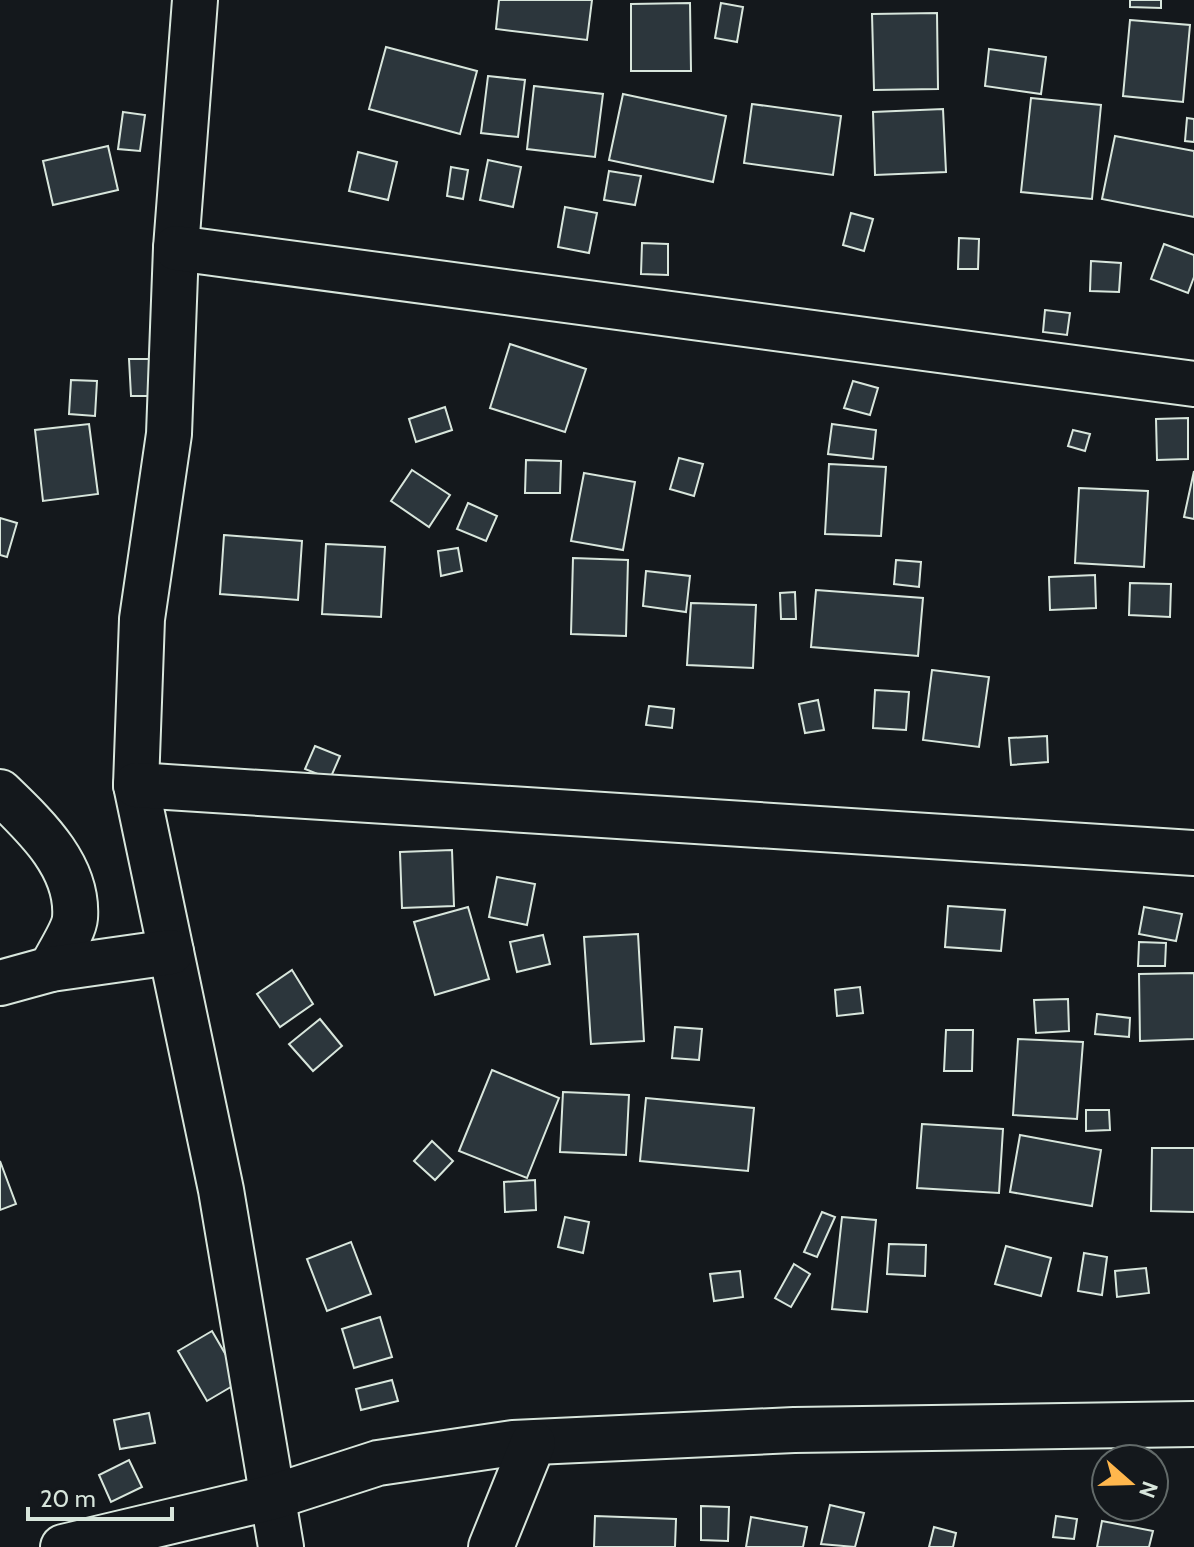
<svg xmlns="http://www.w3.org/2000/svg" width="1194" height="1547" font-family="Cabin,sans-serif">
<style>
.building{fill:#2c363c;stroke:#d8e6dc;stroke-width:2}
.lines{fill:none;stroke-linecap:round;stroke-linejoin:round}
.minor-casing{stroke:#d8e6dc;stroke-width:48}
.minor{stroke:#14181c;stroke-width:44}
</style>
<rect width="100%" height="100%" fill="#14181c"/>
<g class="building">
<path d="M 499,0 L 592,0 L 587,40 L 496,29 Z"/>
<path d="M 1130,0 L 1161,0 L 1161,8 L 1130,7 Z"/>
<path d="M 690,3 L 691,71 L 631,71 L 631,4 Z"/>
<path d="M 721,3 L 743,7 L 737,42 L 715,38 Z"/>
<path d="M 937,13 L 938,89 L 874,90 L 872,14 Z"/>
<path d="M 1130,20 L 1190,25 L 1183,102 L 1123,96 Z"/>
<path d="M 386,47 L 477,71 L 460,134 L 369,109 Z"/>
<path d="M 989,49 L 1046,57 L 1041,94 L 985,86 Z"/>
<path d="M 488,76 L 525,80 L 518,137 L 481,133 Z"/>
<path d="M 534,86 L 603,94 L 595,157 L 527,149 Z"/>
<path d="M 623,94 L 726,116 L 713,182 L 609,160 Z"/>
<path d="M 1031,98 L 1101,105 L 1092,199 L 1021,192 Z"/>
<path d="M 752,104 L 841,116 L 833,175 L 744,163 Z"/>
<path d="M 943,109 L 946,172 L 875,175 L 873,112 Z"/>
<path d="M 123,112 L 145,115 L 140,151 L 118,149 Z"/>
<path d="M 1187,118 L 1194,119 L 1194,142 L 1185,141 Z"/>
<path d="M 1115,136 L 1194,151 L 1194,217 L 1102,199 Z"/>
<path d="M 108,146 L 118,190 L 53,205 L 43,161 Z"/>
<path d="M 358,152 L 397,162 L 388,200 L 349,191 Z"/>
<path d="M 488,160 L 521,167 L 513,207 L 480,200 Z"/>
<path d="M 451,167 L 468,170 L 463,199 L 447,196 Z"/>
<path d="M 609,171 L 641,176 L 635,205 L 604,200 Z"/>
<path d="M 565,207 L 597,213 L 589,253 L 558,247 Z"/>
<path d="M 851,213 L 873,219 L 864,251 L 843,245 Z"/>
<path d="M 959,238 L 979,239 L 978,269 L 958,269 Z"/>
<path d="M 642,243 L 668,244 L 668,275 L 641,274 Z"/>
<path d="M 1164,244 L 1194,255 L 1194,277 L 1188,293 L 1151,279 Z"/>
<path d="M 1091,261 L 1121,263 L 1119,292 L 1090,291 Z"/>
<path d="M 1045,310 L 1070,313 L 1067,335 L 1043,332 Z"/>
<path d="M 510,344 L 586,369 L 565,432 L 490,408 Z"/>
<path d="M 129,359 L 150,359 L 152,396 L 131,396 Z"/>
<path d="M 71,380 L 97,381 L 95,416 L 69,414 Z"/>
<path d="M 853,381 L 878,388 L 870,415 L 844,408 Z"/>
<path d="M 445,407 L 452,430 L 416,442 L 409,419 Z"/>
<path d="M 1188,418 L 1188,459 L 1157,460 L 1156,419 Z"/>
<path d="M 89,424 L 98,494 L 43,501 L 35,430 Z"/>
<path d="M 832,424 L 876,430 L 873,459 L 828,454 Z"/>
<path d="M 1073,430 L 1090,434 L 1085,451 L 1068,446 Z"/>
<path d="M 679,458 L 703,464 L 694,496 L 670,489 Z"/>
<path d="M 526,460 L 561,461 L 560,493 L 525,493 Z"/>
<path d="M 829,464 L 886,467 L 881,536 L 825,534 Z"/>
<path d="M 412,470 L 450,495 L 429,527 L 391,501 Z"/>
<path d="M 1194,471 L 1194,519 L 1184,517 Z"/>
<path d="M 584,473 L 635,482 L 623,550 L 571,541 Z"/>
<path d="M 1079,488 L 1148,491 L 1144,567 L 1075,563 Z"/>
<path d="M 468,503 L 497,516 L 486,541 L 457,529 Z"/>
<path d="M 0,518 L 17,523 L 7,557 L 0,555 Z"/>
<path d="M 224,535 L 302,541 L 298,600 L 220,594 Z"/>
<path d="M 326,544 L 385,547 L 381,617 L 322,614 Z"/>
<path d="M 458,548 L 462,571 L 441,576 L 438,551 Z"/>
<path d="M 573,558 L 628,560 L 626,636 L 571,634 Z"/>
<path d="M 896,560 L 921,562 L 919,587 L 894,584 Z"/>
<path d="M 646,571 L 690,576 L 686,612 L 643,606 Z"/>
<path d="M 1095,575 L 1096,608 L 1050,610 L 1049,577 Z"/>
<path d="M 1130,583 L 1171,584 L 1170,617 L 1129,615 Z"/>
<path d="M 816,590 L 923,598 L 918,656 L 811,647 Z"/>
<path d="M 795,592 L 796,619 L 781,619 L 780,593 Z"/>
<path d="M 691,603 L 756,605 L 753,668 L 687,665 Z"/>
<path d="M 932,670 L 989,677 L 979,747 L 923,740 Z"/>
<path d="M 875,690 L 909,692 L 906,730 L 873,728 Z"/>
<path d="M 818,700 L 824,730 L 805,733 L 799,704 Z"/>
<path d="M 649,706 L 674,709 L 672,728 L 646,725 Z"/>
<path d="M 1047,736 L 1048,762 L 1011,765 L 1009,738 Z"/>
<path d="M 315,746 L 340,756 L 330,779 L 305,769 Z"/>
<path d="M 452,850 L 454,906 L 402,908 L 400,852 Z"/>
<path d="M 497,877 L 535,884 L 527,925 L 489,917 Z"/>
<path d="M 948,906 L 1005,910 L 1001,951 L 945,947 Z"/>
<path d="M 468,907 L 489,979 L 435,995 L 414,922 Z"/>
<path d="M 1144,907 L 1182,914 L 1176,941 L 1139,934 Z"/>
<path d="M 638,934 L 644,1041 L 591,1044 L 584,937 Z"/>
<path d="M 543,935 L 550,964 L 517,972 L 510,942 Z"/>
<path d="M 1139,942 L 1166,943 L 1165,966 L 1138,966 Z"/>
<path d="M 292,970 L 313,1004 L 280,1027 L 257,994 Z"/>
<path d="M 1194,973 L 1194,1039 L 1140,1041 L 1139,974 Z"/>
<path d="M 860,987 L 863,1013 L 837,1016 L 835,990 Z"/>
<path d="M 1068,999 L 1069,1031 L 1036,1033 L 1034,1000 Z"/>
<path d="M 1097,1014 L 1130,1018 L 1129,1037 L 1095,1034 Z"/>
<path d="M 320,1019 L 342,1046 L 313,1071 L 289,1044 Z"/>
<path d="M 675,1027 L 702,1029 L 699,1060 L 672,1058 Z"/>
<path d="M 946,1030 L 973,1030 L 972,1071 L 944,1071 Z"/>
<path d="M 1018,1039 L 1083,1042 L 1077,1119 L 1013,1115 Z"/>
<path d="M 492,1070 L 559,1098 L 527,1178 L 459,1151 Z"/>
<path d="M 563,1092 L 629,1095 L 626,1155 L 560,1152 Z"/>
<path d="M 646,1098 L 754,1108 L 748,1171 L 640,1161 Z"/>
<path d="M 1086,1110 L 1109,1110 L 1110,1130 L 1086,1131 Z"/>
<path d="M 922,1124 L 1003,1129 L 999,1193 L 917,1188 Z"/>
<path d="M 1020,1135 L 1101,1150 L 1092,1206 L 1010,1192 Z"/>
<path d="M 432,1141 L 453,1161 L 435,1180 L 414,1161 Z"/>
<path d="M 1152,1148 L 1194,1148 L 1194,1212 L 1151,1211 Z"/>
<path d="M 0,1161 L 16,1204 L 0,1210 Z"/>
<path d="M 535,1180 L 536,1210 L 505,1212 L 504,1182 Z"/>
<path d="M 822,1212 L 835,1217 L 817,1257 L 804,1252 Z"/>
<path d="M 565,1217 L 589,1222 L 583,1253 L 558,1247 Z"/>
<path d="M 842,1217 L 876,1220 L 867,1312 L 832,1309 Z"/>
<path d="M 351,1242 L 371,1294 L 327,1311 L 307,1259 Z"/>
<path d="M 889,1244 L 926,1245 L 925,1276 L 887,1274 Z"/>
<path d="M 1006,1246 L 1051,1258 L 1041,1296 L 995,1284 Z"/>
<path d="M 1084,1253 L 1107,1257 L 1102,1295 L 1078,1291 Z"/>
<path d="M 794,1264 L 810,1274 L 791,1307 L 775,1298 Z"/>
<path d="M 1146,1268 L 1149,1293 L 1117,1297 L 1115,1271 Z"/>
<path d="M 740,1271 L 743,1297 L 714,1301 L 710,1274 Z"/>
<path d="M 380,1317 L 392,1357 L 354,1368 L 342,1329 Z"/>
<path d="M 212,1331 L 241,1381 L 207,1401 L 178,1351 Z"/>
<path d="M 392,1380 L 398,1401 L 361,1410 L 356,1389 Z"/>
<path d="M 149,1413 L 155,1443 L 120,1449 L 114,1420 Z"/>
<path d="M 129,1460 L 142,1487 L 111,1502 L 99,1475 Z"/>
<path d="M 830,1505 L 864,1513 L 855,1547 L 821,1544 Z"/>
<path d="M 701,1506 L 729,1507 L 728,1541 L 701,1540 Z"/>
<path d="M 595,1516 L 676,1519 L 675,1547 L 594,1547 Z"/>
<path d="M 1056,1516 L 1077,1519 L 1074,1539 L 1053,1537 Z"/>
<path d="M 751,1517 L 807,1527 L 803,1547 L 746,1547 Z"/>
<path d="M 1102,1521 L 1153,1531 L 1149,1547 L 1097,1547 Z"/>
<path d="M 934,1527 L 956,1533 L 953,1547 L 929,1547 Z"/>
</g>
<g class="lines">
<g class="minor-casing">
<g id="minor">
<path d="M 195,0 L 176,248 L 169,434 L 142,619 L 136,785 L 221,1190 L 281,1547"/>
<path d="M 176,248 L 1194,384"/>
<path d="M 136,785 L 1194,853"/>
<path d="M 0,792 C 34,825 79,866 75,918 C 74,931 57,956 51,969"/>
<path d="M 0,983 L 51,969 L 171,952"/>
<path d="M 63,1547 L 273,1497 L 378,1463 L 513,1443 L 794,1430 L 1194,1424"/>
<path d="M 491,1547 L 533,1443"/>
</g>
</g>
<use href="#minor" class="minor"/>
</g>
<g transform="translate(1130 1483) rotate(110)"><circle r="38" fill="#14181c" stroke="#626a69" stroke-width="2"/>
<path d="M0-6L14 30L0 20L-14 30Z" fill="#ffb74d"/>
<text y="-12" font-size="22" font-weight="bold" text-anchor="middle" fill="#d8e6dc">N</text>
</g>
<path d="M28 1507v12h144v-12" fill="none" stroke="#d8e6dc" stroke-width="4"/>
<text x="40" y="1507" font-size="24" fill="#d8e6dc" stroke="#14181c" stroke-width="6" paint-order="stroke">20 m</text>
</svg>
